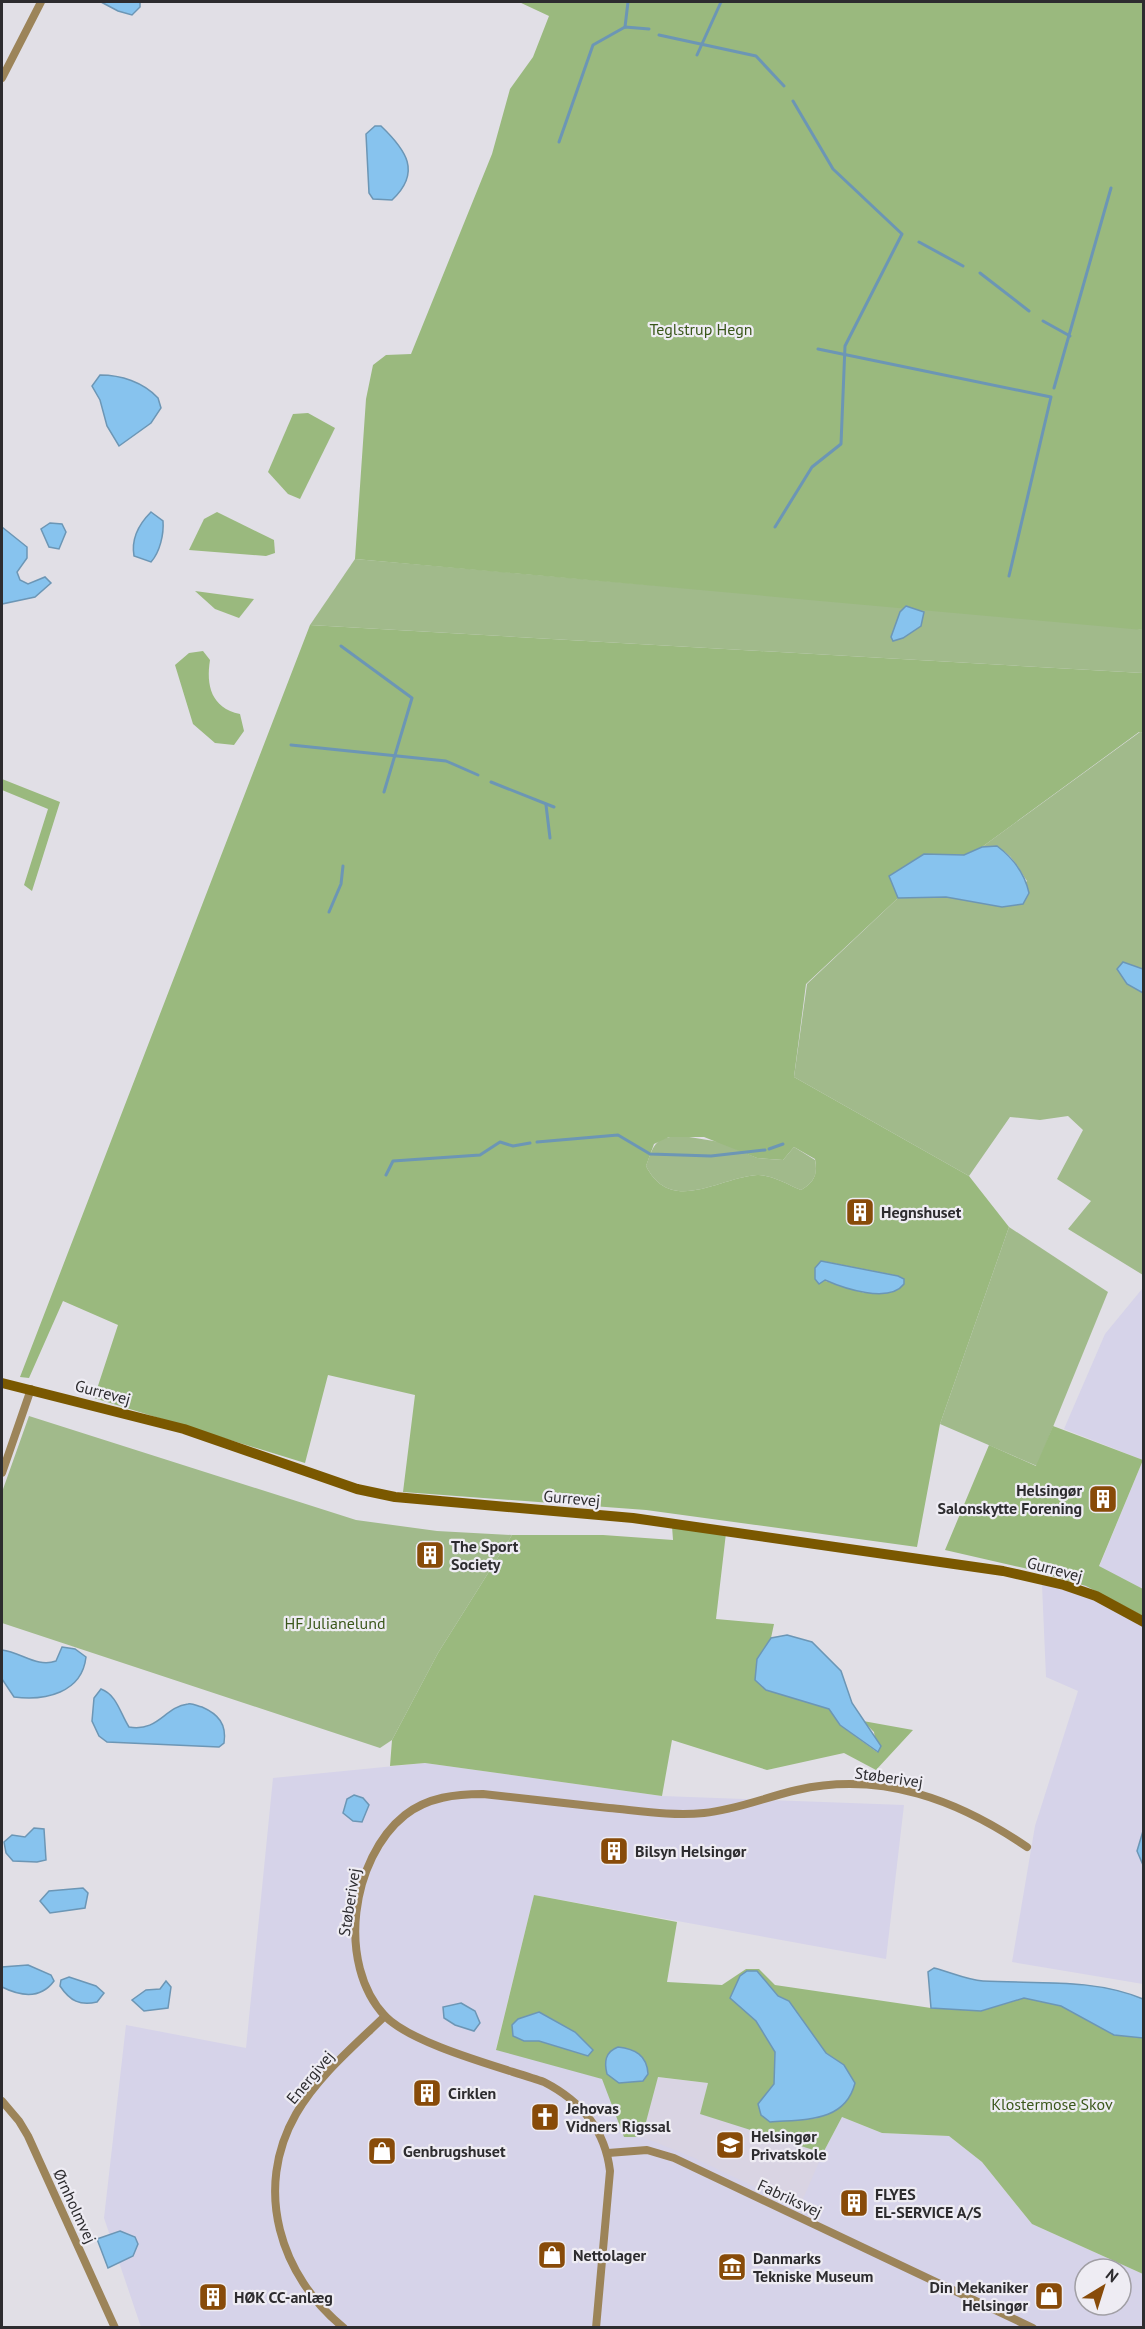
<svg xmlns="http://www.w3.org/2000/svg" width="1145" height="2329" font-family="'PT Sans',sans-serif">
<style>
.industrial{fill:#d6d3e9;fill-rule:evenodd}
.built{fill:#d9d4e3}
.green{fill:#a1ba8b}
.forest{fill:#9ab97e;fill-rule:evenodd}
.water{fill:#87c3ee;stroke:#6c96b5;stroke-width:1.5}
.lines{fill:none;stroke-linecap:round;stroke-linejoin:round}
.stream{stroke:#6c96b5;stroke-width:3}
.street{stroke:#9c8459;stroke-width:8}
.secondary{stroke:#7a5800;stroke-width:10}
.labels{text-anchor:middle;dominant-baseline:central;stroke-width:4.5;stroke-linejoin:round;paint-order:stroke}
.park-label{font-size:16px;fill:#3a571a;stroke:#eeecf3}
.poi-label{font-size:16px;font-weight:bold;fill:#2d2c2f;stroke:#eeecf3;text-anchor:start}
.street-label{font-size:16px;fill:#2d2c2f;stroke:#eeecf3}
</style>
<rect width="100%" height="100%" fill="#e1dfe6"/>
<g class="industrial">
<path d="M 1142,1289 L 1144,1291 L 1143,1589 L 1099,1567 L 1143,1460 L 1064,1429 L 1105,1334 Z"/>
<path d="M 1042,1585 L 1086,1586 L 1143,1616 L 1143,1984 L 1012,1962 L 1035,1826 L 1078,1691 L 1046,1677 Z"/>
<path d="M 425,1763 L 662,1796 L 904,1805 L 886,1959 L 534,1895 L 496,2049 L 603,2079 L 642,2137 L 657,2077 L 823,2153 L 842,2117 L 882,2133 L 949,2136 L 982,2162 L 1032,2224 L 1143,2274 L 1143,2327 L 141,2327 L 104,2218 L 126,2025 L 246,2048 L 273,1778 ZM 1085,2269 L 1121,2269 L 1121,2305 L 1085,2305 Z"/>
</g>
<path class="built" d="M 657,2077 L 708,2083 L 701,2114 L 823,2153 L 799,2208 L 692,2157 L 642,2137 Z"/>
<g class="green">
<path d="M 355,559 L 1121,626 L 1143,630 L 1143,673 L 310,625 Z"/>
<path d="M 1140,732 L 1143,733 L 1143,1275 L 1068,1229 L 1091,1201 L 1057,1179 L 1083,1130 L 1068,1116 L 1040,1120 L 1010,1117 L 969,1176 L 794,1077 L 807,984 L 898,898 L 946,897 L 1003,907 L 1027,881 C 1013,860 1009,846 982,847 Z"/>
<path d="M 683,1136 L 720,1142 L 757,1158 L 783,1160 L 794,1147 L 815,1160 C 818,1175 814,1182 801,1190 C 789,1185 770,1174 757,1175 C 718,1178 671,1215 646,1166 C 655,1142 655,1137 683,1136 Z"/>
<path d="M 1009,1227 L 1108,1292 L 1037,1466 L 940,1424 Z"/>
<path d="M 29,1416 L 356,1520 L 437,1531 L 512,1535 L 438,1653 L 392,1740 L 380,1748 L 2,1623 L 2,1492 Z"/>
</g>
<g class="forest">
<path d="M 519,2 L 1143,2 L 1143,630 L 355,559 L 366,399 L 373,365 L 386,355 L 411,354 L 492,154 L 510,89 L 533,57 L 549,16 Z"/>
<path d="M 308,413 L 335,428 L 300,499 L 288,494 L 268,472 L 293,414 Z"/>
<path d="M 217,512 L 274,540 L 275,553 L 266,556 L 189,550 L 204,519 Z"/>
<path d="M 195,591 L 254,599 L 239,618 L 215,609 Z"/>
<path d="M 310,625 L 1143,673 L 1143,733 L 1139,732 L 982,847 L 964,855 L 924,854 L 890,876 L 898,898 L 806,984 L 794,1077 L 969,1176 L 1009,1227 L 940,1424 L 917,1547 L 646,1510 L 403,1492 L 415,1395 L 328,1375 L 305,1463 L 94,1398 L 118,1325 L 63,1301 L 29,1378 L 20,1377 ZM 669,1137 L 704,1137 L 757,1158 L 783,1160 L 794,1147 L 815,1159 C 818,1175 814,1182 801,1190 C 789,1185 770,1174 757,1175 C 718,1178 671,1215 646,1166 L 654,1144 ZM 822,1261 L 894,1275 L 884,1292 L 865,1293 L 822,1280 Z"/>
<path d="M 203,651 L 210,660 C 206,685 211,708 240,714 L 244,731 L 234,745 L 215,743 L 193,724 L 175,665 L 189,653 Z"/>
<path d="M 2,779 L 60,802 L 32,891 L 24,885 L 48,809 L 2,790 Z"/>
<path d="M 1053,1426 L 1143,1460 L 1099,1566 L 1143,1589 L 1143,1616 L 1086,1586 L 1024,1568 L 945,1550 L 989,1445 L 1036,1466 Z"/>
<path d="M 672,1526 L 726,1533 L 716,1619 L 774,1624 L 771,1638 L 757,1659 L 766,1690 L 829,1709 L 840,1725 L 877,1752 L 874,1732 L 863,1721 L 913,1730 L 876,1770 L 844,1753 L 767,1770 L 672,1740 L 662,1796 L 425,1763 L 390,1766 L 392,1740 L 438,1653 L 512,1535 L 603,1535 L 673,1540 Z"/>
<path d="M 534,1895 L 677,1922 L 667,1982 L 722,1985 L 746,1969 L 759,1969 L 775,1985 L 931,2008 L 981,2011 L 1024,1998 L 1061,2006 L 1114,2035 L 1143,2038 L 1143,2274 L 1032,2224 L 982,2162 L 949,2136 L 882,2133 L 842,2117 L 823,2153 L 700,2114 L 708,2083 L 658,2077 L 642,2137 L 624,2137 L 602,2079 L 496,2050 ZM 757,1971 L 778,1996 L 789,2001 L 826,2053 L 844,2065 L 818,2118 L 770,2122 L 761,2115 L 758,2104 L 774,2084 L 775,2052 L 756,2021 ZM 539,2012 L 575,2032 L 588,2056 L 539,2041 Z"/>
</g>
<g class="water">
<path d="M 101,2 L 140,2 L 140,7 L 132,15 L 118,11 Z"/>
<path d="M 375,126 L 381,126 C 406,150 422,172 392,200 L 373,199 L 369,193 L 366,134 Z"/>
<path d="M 100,375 C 121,375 143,382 158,398 L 161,408 L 151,423 L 119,446 L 107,426 L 100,400 L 92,386 Z"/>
<path d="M 151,512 L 163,521 C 164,534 160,552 151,562 L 134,556 C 131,539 139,524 151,512 Z"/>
<path d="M 50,523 L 62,524 L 66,532 L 59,549 L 49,547 L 41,529 Z"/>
<path d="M 2,527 L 27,547 L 27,558 L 17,572 L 20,580 L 28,584 L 45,577 L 51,583 L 35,597 L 2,604 Z"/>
<path d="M 906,606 L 924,612 L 921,626 L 903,638 L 893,641 L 891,637 L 900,612 Z"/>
<path d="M 997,846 C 1013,858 1025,874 1029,893 L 1023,904 L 1002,907 L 946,897 L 898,898 L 889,876 L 924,854 L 964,855 L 982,847 Z"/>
<path d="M 1123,962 L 1143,969 L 1143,993 L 1127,984 L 1117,969 Z"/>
<path d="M 821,1261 L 898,1276 L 904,1279 L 904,1284 C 889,1304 843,1288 825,1280 L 819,1284 L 815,1279 L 815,1268 Z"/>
<path d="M 787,1635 L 812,1642 L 841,1671 L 852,1703 L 881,1746 L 878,1752 L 840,1725 L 829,1709 L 766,1690 L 755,1680 L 757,1659 L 771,1638 Z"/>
<path d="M 62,1647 L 75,1649 L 86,1657 C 82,1693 45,1701 14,1697 L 2,1679 L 2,1650 C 21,1652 37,1668 56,1661 Z"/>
<path d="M 101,1689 C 117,1695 120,1713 129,1727 C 159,1732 164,1707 188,1704 C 193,1703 197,1706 202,1707 C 218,1714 227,1724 224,1743 L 219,1747 L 107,1742 L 99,1736 L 92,1721 L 94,1698 Z"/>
<path d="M 354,1795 L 363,1798 L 369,1805 L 362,1822 L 353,1821 L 343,1813 L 347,1799 Z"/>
<path d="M 34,1828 L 44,1829 L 46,1860 L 37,1862 L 13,1861 L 6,1853 L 4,1842 L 12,1835 L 25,1837 Z"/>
<path d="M 1143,1831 L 1143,1865 L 1137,1851 Z"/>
<path d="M 83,1888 L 88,1893 L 85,1908 L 50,1913 L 40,1901 L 49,1891 Z"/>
<path d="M 28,1965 L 51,1975 L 54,1981 C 40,2000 20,1996 2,1987 L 2,1967 Z"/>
<path d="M 934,1968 C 950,1972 967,1980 983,1981 C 1036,1984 1093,1978 1143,1999 L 1143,2038 L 1114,2035 L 1061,2006 L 1024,1998 L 981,2011 L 931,2008 L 928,1972 Z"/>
<path d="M 747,1971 L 757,1971 L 778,1996 L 789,2001 L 826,2053 L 844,2065 L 855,2083 C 845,2123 804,2119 770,2122 L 761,2115 L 758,2104 L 774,2084 L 775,2052 L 756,2021 L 730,1998 L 740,1976 Z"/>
<path d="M 69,1977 L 96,1986 L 104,1993 L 97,2002 C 80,2006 70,2001 60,1986 L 61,1980 Z"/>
<path d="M 166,1981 L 171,1987 L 168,2008 L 144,2011 L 132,2000 L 146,1990 L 160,1989 Z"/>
<path d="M 461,2003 L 475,2011 L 480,2023 L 474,2031 L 455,2025 L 444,2018 L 443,2007 Z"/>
<path d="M 539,2012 L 575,2032 L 593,2050 L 588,2056 L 539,2041 L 524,2041 L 513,2036 L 512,2025 L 518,2019 Z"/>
<path d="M 618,2047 C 635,2049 647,2055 648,2074 L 643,2081 L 619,2083 L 607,2074 C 604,2062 605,2052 618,2047 Z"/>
<path d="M 120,2231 L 135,2237 L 138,2244 L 133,2256 L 108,2268 L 97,2239 Z"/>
</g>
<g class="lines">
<g class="stream">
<path d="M 625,27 L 628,2"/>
<path d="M 659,35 L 756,56 L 784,86"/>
<path d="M 697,55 L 721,2"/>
<path d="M 559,142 L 593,45 L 625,27 L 649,29"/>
<path d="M 919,242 L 963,266"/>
<path d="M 980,273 L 1029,311"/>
<path d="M 1043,321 L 1070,336"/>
<path d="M 818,349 L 1051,397 L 1009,576"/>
<path d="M 1054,388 L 1111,188"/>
<path d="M 775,527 L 812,467 L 841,444 L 845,346 L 902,234 L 833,169 L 793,101"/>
<path d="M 341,646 L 412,698 L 384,792"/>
<path d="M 291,745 L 446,761 L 478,775"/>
<path d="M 491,782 L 554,807"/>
<path d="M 546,805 L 550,838"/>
<path d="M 329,912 L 341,884 L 343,866"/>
<path d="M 537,1142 L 618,1135 L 650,1154 L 711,1156 L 765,1150"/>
<path d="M 769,1149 L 783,1144"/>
<path d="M 386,1175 L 393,1161 L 480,1155 L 500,1142 L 513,1146 L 530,1143"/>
</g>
<g class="street">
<path d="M 2,78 L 41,2"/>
<path d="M 2,1473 L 31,1389"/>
<path d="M 2,2101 L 19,2121 L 28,2136 L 115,2328"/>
<path d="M 608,2153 L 647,2150 L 674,2158 L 1033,2328"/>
<path d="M 344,2328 C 280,2276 253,2189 296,2114 C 318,2076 354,2046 385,2016"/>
<path d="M 596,2328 L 610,2171 C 605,2129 581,2101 544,2082 C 504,2068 413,2045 385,2016 C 336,1964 351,1858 405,1815 C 428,1797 456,1794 483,1794 C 525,1799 567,1803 609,1808 C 641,1811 672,1816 704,1813 C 736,1810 766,1797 797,1790 C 882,1771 958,1800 1027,1847"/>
</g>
<path class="secondary" d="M 2,1383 L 184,1429 L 357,1489 L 395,1497 L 633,1518 L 1003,1571 L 1064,1585 L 1096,1596 L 1144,1622"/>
</g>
<defs>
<g id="building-square" transform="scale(1.5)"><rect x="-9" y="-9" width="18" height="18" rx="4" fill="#884b09" stroke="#eeecf3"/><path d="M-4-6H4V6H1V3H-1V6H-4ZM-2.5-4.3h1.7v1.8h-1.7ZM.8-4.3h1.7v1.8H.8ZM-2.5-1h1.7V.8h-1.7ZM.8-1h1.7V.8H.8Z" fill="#fff"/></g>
<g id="church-square" transform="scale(1.5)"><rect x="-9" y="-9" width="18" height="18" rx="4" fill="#884b09" stroke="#eeecf3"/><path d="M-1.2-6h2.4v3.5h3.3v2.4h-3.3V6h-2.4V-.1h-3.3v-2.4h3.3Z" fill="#fff"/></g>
<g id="school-square" transform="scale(1.5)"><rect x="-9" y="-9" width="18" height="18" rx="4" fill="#884b09" stroke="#eeecf3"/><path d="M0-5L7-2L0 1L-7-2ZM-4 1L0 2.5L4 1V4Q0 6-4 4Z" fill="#fff"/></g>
<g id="shop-square" transform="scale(1.5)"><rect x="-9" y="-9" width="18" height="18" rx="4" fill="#884b09" stroke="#eeecf3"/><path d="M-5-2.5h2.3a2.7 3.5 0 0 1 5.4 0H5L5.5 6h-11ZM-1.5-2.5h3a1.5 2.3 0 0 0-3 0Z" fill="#fff"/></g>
<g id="museum-square" transform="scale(1.5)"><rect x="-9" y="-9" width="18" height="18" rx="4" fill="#884b09" stroke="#eeecf3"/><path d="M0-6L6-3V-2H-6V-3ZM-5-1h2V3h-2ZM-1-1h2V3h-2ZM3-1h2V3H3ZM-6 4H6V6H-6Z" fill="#fff"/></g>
</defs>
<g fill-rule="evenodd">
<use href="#building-square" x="860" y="1212"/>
<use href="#building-square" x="1103" y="1499"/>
<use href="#building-square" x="430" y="1555"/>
<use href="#building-square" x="614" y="1851"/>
<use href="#building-square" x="427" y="2093"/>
<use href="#church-square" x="545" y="2117"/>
<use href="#school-square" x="730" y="2145"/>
<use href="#shop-square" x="382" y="2151"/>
<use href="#building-square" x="854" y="2203"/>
<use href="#shop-square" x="552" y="2255"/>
<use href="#museum-square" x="732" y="2267"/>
<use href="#shop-square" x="1049" y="2296"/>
<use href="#building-square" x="213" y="2297"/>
</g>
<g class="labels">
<g class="park-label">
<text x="701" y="329">Teglstrup Hegn</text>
<text x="335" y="1623">HF Julianelund</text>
<text x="1052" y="2104">Klostermose Skov</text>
</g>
<g class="poi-label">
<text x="881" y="1212">Hegnshuset</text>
<text x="1082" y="1490" text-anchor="end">Helsingør<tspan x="1082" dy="18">Salonskytte Forening</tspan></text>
<text x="451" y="1546">The Sport<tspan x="451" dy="18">Society</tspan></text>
<text x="635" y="1851">Bilsyn Helsingør</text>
<text x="448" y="2093">Cirklen</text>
<text x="566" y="2108">Jehovas<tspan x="566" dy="18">Vidners Rigssal</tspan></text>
<text x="751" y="2136">Helsingør<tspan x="751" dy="18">Privatskole</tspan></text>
<text x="403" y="2151">Genbrugshuset</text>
<text x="875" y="2194">FLYES<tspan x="875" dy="18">EL-SERVICE A/S</tspan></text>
<text x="573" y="2255">Nettolager</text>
<text x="753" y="2258">Danmarks<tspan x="753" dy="18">Tekniske Museum</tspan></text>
<text x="1028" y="2287" text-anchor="end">Din Mekaniker<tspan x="1028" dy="18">Helsingør</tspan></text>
<text x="234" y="2297">HØK CC-anlæg</text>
</g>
<g class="street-label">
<text transform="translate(103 1392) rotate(15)">Gurrevej</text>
<text transform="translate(572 1498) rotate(5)">Gurrevej</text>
<text transform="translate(1055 1569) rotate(15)">Gurrevej</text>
<text transform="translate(889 1777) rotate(8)">Støberivej</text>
<text transform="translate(349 1902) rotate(-81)">Støberivej</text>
<text transform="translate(310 2077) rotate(-50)">Energivej</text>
<text transform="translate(790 2198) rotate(25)">Fabriksvej</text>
<text transform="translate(75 2206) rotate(65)">Ørnholmvej</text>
</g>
</g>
<rect width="1145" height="2329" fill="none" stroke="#2d2c2f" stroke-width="6"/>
<g transform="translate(1103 2287) rotate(38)"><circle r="28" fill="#eeecf3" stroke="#a19fa5" stroke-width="1.5"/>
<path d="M0-4.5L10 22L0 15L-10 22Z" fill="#884b09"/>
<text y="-9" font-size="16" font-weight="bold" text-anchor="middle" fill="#2d2c2f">N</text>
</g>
</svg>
